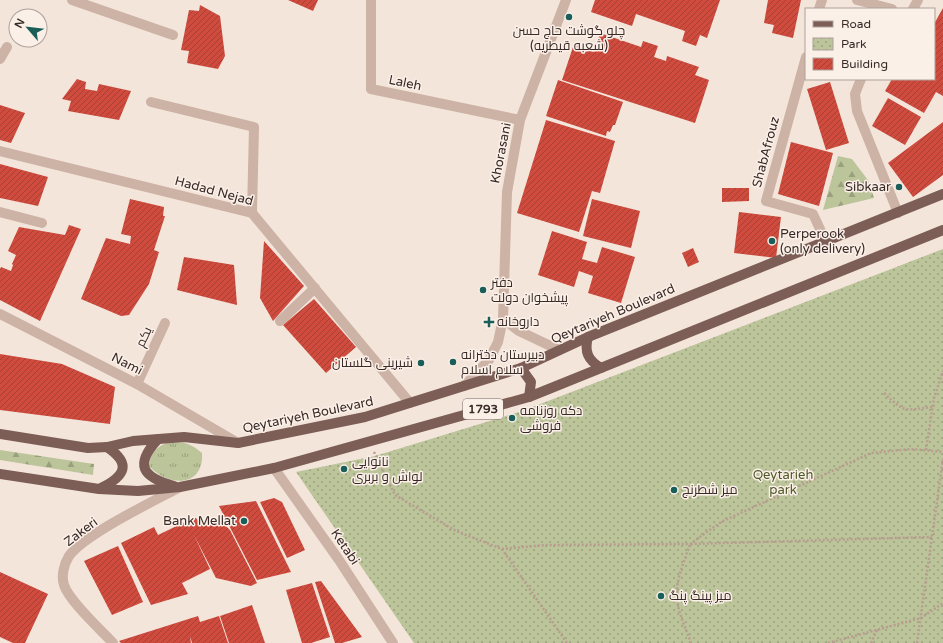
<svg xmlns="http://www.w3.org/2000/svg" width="943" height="643" font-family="'Varela Round',Cairo,sans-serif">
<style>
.grass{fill:url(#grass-tufts)}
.forest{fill:url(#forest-firs)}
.park{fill:url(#park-dots)}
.building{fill:url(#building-hatch)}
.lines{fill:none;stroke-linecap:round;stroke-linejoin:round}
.path{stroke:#b99c90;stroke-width:2.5;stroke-dasharray:2 2;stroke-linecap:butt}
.minor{stroke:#cdb2a6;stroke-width:10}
.major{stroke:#7c5e57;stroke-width:10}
.poi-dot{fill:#195e58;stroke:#fbf0e8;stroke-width:1.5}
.labels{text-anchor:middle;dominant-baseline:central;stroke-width:3;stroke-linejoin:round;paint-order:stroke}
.shield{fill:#fbf0e8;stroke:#736562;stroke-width:1}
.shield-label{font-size:12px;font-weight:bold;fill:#392a28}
.poi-label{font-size:13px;fill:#392a28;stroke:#fbf0e8;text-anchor:start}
.street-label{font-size:13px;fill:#392a28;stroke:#fbf0e8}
.park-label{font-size:13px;fill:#4f5929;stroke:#fbf0e8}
</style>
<defs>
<pattern id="grass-tufts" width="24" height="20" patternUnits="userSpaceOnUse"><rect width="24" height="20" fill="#bcc49a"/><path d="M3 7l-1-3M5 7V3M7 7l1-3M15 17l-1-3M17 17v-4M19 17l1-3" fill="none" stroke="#9a9f7e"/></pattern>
<pattern id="forest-firs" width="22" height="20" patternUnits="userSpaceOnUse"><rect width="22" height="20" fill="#bcc49a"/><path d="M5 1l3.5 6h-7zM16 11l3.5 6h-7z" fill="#9a9f7e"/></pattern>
<pattern id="park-dots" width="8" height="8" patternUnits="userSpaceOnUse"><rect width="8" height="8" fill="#bcc49a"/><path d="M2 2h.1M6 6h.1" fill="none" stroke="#9a9f7e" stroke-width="1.8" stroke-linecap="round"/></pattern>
<pattern id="building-hatch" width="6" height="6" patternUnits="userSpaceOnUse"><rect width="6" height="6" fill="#cf4b3e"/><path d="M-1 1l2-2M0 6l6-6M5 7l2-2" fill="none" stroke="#a93f34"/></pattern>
</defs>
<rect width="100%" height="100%" fill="#f4e5db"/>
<path class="grass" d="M 170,442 C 184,441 191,444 202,453 C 204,488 168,487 149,466 C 150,453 158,445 170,442 Z"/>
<g class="forest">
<path d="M 838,156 L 852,159 L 868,180 L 874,198 L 823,210 Z"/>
<path d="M 0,450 L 94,464 L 93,475 L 0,460 Z"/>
</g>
<path class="park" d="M 943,249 L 943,643 L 414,643 L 296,472 L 375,456 L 522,411 Z"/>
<g class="building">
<path d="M 288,0 L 318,0 L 313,11 Z"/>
<path d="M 595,0 L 720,0 L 707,38 L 700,35 L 696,46 L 682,41 L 685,31 L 636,14 L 632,26 L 591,12 Z"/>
<path d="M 768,0 L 801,0 L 793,38 L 772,33 L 774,25 L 764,23 Z"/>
<path d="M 200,5 L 220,16 L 225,56 L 218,69 L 187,63 L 189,51 L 181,50 L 189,10 L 199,11 Z"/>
<path d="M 943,8 L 943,96 L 936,92 L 924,113 L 885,91 L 892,79 L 934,79 L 934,24 Z"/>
<path d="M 600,33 L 641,47 L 643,41 L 658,46 L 654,57 L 666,61 L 667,56 L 699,67 L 695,75 L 709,80 L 695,123 L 562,80 L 574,44 L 594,51 Z"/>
<path d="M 77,79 L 86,82 L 85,89 L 97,91 L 99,84 L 131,91 L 119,120 L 68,111 L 71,101 L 62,99 Z"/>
<path d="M 558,80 L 623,102 L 615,125 L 613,125 L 610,132 L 607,131 L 606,136 L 546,116 Z"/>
<path d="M 830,82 L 849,143 L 826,150 L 807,89 Z"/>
<path d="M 888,98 L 921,117 L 905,145 L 872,126 Z"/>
<path d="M 0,105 L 25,113 L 11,143 L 0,140 Z"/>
<path d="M 546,120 L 615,141 L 600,193 L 592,191 L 579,232 L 517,213 Z"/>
<path d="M 943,122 L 943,175 L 913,197 L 888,163 Z"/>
<path d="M 791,142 L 833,153 L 819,206 L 778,194 Z"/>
<path d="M 0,164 L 48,177 L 38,206 L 0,198 Z"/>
<path d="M 722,188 L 749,188 L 749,201 L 722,202 Z"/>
<path d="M 130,199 L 164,207 L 163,216 L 165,216 L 154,250 L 159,252 L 149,284 L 129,315 L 121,316 L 81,299 L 106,238 L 130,244 L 131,236 L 121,234 Z"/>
<path d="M 592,199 L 640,211 L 631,248 L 583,236 Z"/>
<path d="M 739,212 L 781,217 L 776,258 L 734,253 Z"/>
<path d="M 69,225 L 81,229 L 40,321 L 0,300 L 0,269 L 1,267 L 11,271 L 13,265 L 12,264 L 16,255 L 8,251 L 19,227 L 65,235 Z"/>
<path d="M 552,231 L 587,242 L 582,259 L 597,263 L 602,247 L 635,257 L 621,303 L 588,293 L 593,276 L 579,271 L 574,287 L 538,275 Z"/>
<path d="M 264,241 L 304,286 L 273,321 L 260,298 Z"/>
<path d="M 693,248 L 699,262 L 688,267 L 682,253 Z"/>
<path d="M 184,257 L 234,265 L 237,305 L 177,290 Z"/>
<path d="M 314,299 L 356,347 L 326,373 L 283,325 Z"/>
<path d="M 0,354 L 62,364 L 115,387 L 110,424 L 0,410 Z"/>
<path d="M 274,498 L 282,502 L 305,550 L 287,558 L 260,502 Z"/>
<path d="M 256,501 L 291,572 L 257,580 L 219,506 Z"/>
<path d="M 196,518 L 200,523 L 220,520 L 230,530 L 257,583 L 251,586 L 216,578 L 194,535 L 210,569 L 182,583 L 188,594 L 151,605 L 121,543 L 154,527 L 158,535 L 187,521 L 187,522 Z"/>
<path d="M 118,546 L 143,602 L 112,615 L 84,561 Z"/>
<path d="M 0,572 L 48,594 L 25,643 L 13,643 L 0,637 Z"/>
<path d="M 321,581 L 362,637 L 342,643 L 335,643 L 315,582 Z"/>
<path d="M 312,583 L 330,637 L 311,643 L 302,643 L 286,590 Z"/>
<path d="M 252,605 L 265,643 L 229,643 L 220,616 Z"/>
<path d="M 198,616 L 200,622 L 219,616 L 228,643 L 192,643 L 190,636 L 191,643 L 121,643 L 119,641 Z"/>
</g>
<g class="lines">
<g class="path">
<path d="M 884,393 C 906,414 904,410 933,407"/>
<path d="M 926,450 L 934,398 L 943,371"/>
<path d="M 374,452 L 395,495 L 456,531 L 502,549 L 546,545 L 690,544 L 721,522 L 871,453 L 911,449 L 943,452"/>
<path d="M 502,549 L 567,643"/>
<path d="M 691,643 C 686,628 677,612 677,595 C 676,578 685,560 690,544 L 932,537"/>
<path d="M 828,643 L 921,618 L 943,603"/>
<path d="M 871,643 L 877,630"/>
<path d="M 917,643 L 943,459"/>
</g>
<g class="minor">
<path d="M 72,0 L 173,35"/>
<path d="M 371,0 L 371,89 L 520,120"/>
<path d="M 857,0 L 892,9"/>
<path d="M 819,9 L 822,0"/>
<path d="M 913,9 L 918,0"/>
<path d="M 806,57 L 766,201 L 813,214 L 826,242"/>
<path d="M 0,59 L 7,47"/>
<path d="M 861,79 L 855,94 L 857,111 L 898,213"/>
<path d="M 151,102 L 254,127 L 252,213"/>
<path d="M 0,151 L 252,213 L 410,403"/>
<path d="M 0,212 L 42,223"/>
<path d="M 0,314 L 137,384 L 238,443"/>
<path d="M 503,319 L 519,331 L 559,350"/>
<path d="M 280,321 L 315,288"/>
<path d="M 137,384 L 165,323"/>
<path d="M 464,386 L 489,360 L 498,342 L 503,319 L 507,192 L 520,120 L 566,0"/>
<path d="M 274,468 L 339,560 L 393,643"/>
<path d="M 113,643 C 101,630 69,601 64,585 C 61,576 64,564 69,556 C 85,534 154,501 180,487"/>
</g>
<g class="major">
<path d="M 588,337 C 584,352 588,360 601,368"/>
<path d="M 521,368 L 531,382 L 529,397"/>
<path d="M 0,434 L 88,448 L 107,447 L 133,441 L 184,437 L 238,443 L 365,417 L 521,368 L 588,337 L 943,194"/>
<path d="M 158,439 C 134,465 142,477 174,486"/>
<path d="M 0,474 L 99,489 L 138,491 L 180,487 L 274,468 L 529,397 L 943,230"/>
<path d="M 101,488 C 125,476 132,464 107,447"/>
</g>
</g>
<g class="poi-dot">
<circle cx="569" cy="17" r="4"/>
<circle cx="899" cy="187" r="4"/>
<circle cx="772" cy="241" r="4"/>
<circle cx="483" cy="290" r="4"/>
<path d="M487 316h4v4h4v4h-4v4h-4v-4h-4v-4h4z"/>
<circle cx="453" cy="362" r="4"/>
<circle cx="421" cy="363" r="4"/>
<circle cx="512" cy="418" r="4"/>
<circle cx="344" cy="469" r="4"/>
<circle cx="674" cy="490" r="4"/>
<circle cx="244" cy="521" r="4"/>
<circle cx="661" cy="596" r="4"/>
</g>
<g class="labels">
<rect class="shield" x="463" y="399" width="40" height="20" rx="3"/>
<g class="shield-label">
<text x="483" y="409">1793</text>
</g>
<g class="poi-label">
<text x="569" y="31" text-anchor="middle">چلو گوشت حاج حسن<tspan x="569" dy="15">(شعبه قیطریه)</tspan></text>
<text x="891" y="187" text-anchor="end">Sibkaar</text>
<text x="780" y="234">Perperook<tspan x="780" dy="15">(only delivery)</tspan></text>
<text x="491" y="283">دفتر<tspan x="491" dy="15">پیشخوان دولت</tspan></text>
<text x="497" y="322">داروخانه</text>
<text x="461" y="355">دبیرستان دخترانه<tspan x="461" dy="15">سلام اسلام</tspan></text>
<text x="413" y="363" text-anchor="end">شیرینی گلستان</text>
<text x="520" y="411">دکه روزنامه<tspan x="520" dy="15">فروشی</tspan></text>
<text x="352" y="462">نانوایی<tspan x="352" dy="15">لواش و بربری</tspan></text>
<text x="682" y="490">میز شطرنج</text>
<text x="236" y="521" text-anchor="end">Bank Mellat</text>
<text x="669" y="596">میز پینگ پنگ</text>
</g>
<g class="street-label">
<text transform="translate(405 83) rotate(12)">Laleh</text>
<text transform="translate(766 152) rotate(-75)">ShabAfrouz</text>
<text transform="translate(501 153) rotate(-79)">Khorasani</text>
<text transform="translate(214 191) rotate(15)">Hadad Nejad</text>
<text transform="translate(613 314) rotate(-23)">Qeytariyeh Boulevard</text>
<text transform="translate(144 337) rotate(-65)">یکم</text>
<text transform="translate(127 364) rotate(27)">Nami</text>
<text transform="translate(308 415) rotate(-12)">Qeytariyeh Boulevard</text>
<text transform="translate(81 532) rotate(-37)">Zakeri</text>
<text transform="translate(345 547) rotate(56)">Ketabi</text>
</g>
<g class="park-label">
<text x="783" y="475">Qeytarieh<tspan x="783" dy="15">park</tspan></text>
</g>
</g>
<rect x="805" y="8" width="130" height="72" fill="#fbf0e8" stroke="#ada19b"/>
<rect x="813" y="21" width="20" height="6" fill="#7c5e57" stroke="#ada19b"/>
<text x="841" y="28" font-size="12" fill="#392a28">Road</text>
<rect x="813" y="38" width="20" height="12" fill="url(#park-dots)" stroke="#ada19b"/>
<text x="841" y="48" font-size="12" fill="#392a28">Park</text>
<rect x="813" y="58" width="20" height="12" fill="url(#building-hatch)" stroke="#ada19b"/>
<text x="841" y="68" font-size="12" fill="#392a28">Building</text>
<g transform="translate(28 28) rotate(298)"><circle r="19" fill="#fbf0e8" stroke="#ada19b"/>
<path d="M0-3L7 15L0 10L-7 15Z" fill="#195e58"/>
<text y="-6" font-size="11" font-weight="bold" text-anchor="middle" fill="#392a28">N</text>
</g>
</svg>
